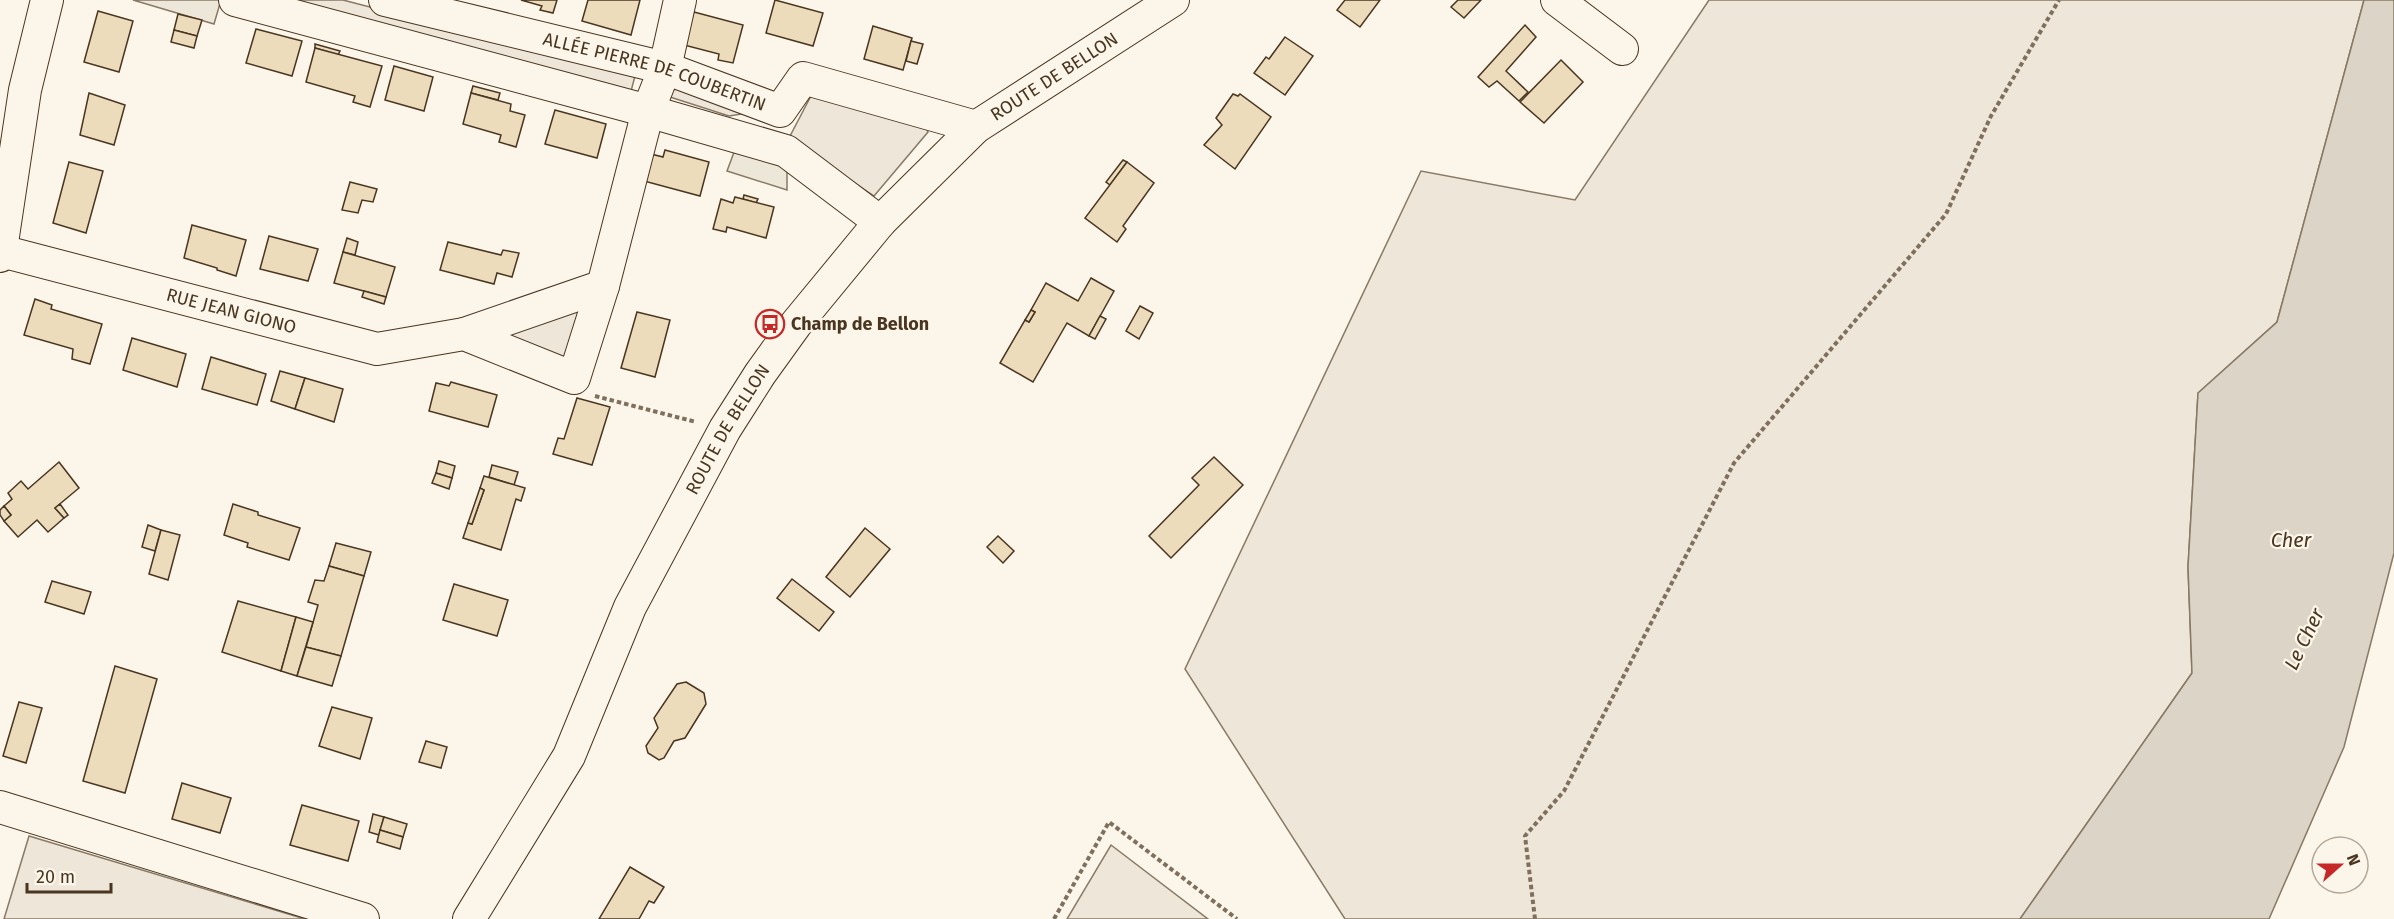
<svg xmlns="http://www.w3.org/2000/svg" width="2394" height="919" font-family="'Fira Sans',sans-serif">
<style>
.green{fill:#ede6d9;stroke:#887966;stroke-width:1.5}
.parking{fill:#ede7d9;stroke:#887966;stroke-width:1.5}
.water{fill:#dcd4c6;stroke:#887966;stroke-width:1.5}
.building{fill:#ecdcbc;stroke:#4a3520;stroke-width:1.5}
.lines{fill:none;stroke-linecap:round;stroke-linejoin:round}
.minor-casing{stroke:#4a3520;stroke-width:34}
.path{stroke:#7f6f5c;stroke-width:4;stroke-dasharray:4.5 3;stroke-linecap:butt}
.minor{stroke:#fbf6e9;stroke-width:32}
.labels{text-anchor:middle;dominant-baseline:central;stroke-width:4.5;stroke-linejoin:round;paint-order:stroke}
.street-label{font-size:18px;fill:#4a3520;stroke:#fbf6e9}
.poi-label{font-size:18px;font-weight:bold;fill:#4a3520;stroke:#fbf6e9;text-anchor:start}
.water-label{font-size:20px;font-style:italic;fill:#4a3520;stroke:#fbf6e9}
</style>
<rect width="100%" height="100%" fill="#fbf6e9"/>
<g class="green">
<path d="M 278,0 L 343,0 L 635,76 L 630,95 Z"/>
<path d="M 1709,0 L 2364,0 L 2277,322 L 2198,393 L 2188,567 L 2192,673 L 2020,919 L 1345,919 L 1185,669 L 1421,171 L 1575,200 Z"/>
<path d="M 684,87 L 740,104 L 742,114 L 729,116 L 670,97 L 673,90 Z"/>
<path d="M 812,94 L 923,119 L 928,132 L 874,196 L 789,138 Z"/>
<path d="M 581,309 L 563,362 L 491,336 Z"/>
<path d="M 29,836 L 305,919 L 4,919 Z"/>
<path d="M 1111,845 L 1208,919 L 1067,919 Z"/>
</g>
<g class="parking">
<path d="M 133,0 L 221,0 L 214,24 Z"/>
<path d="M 736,147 L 787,165 L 787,190 L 727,171 Z"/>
</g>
<path class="water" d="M 2364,0 L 2394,0 L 2394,553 L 2344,747 L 2269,919 L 2020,919 L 2192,673 L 2188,567 L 2198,393 L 2277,322 Z"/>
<g class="building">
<path d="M 521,0 L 557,0 L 553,13 L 540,10 L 542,6 Z"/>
<path d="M 588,0 L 640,0 L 631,35 L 582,21 Z"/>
<path d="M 775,0 L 823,13 L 813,46 L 766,33 Z"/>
<path d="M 1345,0 L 1380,0 L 1360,27 L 1337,10 Z"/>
<path d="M 1458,0 L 1481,0 L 1464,18 L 1451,7 Z"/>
<path d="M 98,11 L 133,21 L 119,72 L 84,62 Z"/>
<path d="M 694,12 L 743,25 L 733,63 L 718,60 L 719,54 L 684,45 Z"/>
<path d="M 178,14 L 202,20 L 197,36 L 174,30 Z"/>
<path d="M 1525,25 L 1536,37 L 1506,71 L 1528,92 L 1519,101 L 1497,81 L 1489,87 L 1478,77 Z"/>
<path d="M 873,26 L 912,38 L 903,70 L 864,59 Z"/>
<path d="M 256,29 L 302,41 L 292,76 L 246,63 Z"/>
<path d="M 174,30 L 197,36 L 194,48 L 171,42 Z"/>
<path d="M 1285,37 L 1313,56 L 1285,95 L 1254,73 L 1266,57 L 1269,59 Z"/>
<path d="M 911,41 L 923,44 L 917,64 L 906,61 Z"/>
<path d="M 315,44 L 340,51 L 338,55 L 315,48 Z"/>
<path d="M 315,48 L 382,66 L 370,107 L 353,102 L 355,96 L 306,82 Z"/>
<path d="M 1561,60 L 1583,82 L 1544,123 L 1520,102 Z"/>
<path d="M 394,66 L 433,77 L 424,111 L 385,100 Z"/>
<path d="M 473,86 L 500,93 L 498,100 L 471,93 Z"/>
<path d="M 89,93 L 125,105 L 114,145 L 80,135 Z"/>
<path d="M 471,93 L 511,104 L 510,111 L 525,115 L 516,147 L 499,142 L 501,135 L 463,124 Z"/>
<path d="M 1233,94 L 1238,96 L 1240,94 L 1271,117 L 1235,169 L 1204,145 L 1222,125 L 1216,118 Z"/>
<path d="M 555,110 L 606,124 L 597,158 L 545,144 Z"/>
<path d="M 665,150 L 709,162 L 700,196 L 644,181 L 651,154 L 663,157 Z"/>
<path d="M 1123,160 L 1127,162 L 1110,185 L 1106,182 Z"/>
<path d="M 69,162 L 103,171 L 86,233 L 53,223 Z"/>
<path d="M 1127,162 L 1154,183 L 1123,226 L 1126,229 L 1117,242 L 1085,218 Z"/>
<path d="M 350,182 L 377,189 L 373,202 L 362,200 L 358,213 L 342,210 Z"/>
<path d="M 744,195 L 758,199 L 756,203 L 743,199 Z"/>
<path d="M 735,197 L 774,207 L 766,238 L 727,227 L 726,232 L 713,229 L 721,199 L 733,203 Z"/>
<path d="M 192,225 L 246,240 L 236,276 L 217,270 L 217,268 L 184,258 Z"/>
<path d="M 269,236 L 318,249 L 308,281 L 260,269 Z"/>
<path d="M 347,238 L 358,242 L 355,255 L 343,252 Z"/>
<path d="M 448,242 L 501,255 L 503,250 L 519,253 L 512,277 L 497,273 L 494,284 L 440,270 Z"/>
<path d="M 343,252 L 395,267 L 386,297 L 334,283 Z"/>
<path d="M 1091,278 L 1114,291 L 1089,336 L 1067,323 L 1033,382 L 1000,363 L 1025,320 L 1029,322 L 1035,312 L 1031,310 L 1046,283 L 1078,301 Z"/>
<path d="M 364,291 L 386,297 L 384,304 L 362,297 Z"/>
<path d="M 35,299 L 52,305 L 51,309 L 102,324 L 90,364 L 72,359 L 73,349 L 24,335 Z"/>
<path d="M 1140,306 L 1153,313 L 1139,339 L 1126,331 Z"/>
<path d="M 1031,310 L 1035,312 L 1029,322 L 1025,320 Z"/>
<path d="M 637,312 L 670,320 L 655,377 L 621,368 Z"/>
<path d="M 1100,316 L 1106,319 L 1095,339 L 1089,336 Z"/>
<path d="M 132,338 L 186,354 L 177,387 L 123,370 Z"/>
<path d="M 211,357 L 266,374 L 257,405 L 202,389 Z"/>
<path d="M 280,371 L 305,378 L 295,409 L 271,401 Z"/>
<path d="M 305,378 L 343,389 L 334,422 L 295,409 Z"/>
<path d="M 451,382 L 497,395 L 488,427 L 429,411 L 436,383 L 449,386 Z"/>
<path d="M 577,398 L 610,407 L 592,465 L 553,454 L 558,438 L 564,439 Z"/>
<path d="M 1214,457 L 1243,485 L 1171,558 L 1149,536 L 1199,485 L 1192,478 Z"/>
<path d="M 439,461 L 455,466 L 452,478 L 436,473 Z"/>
<path d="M 59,462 L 79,488 L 55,508 L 64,518 L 48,532 L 37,520 L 18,537 L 4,521 L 11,515 L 4,506 L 12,499 L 8,493 L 21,481 L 28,489 Z"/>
<path d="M 492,465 L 518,472 L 514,485 L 489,477 Z"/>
<path d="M 436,473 L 452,478 L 449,489 L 432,483 Z"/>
<path d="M 484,476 L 525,488 L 521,501 L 516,499 L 501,550 L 463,538 L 468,523 L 472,524 L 484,490 L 480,488 Z"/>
<path d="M 480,488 L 484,490 L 472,524 L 468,523 Z"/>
<path d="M 60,504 L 68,515 L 64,518 L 55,508 Z"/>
<path d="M 233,504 L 258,512 L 258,515 L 300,528 L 289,560 L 247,547 L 248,543 L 224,535 Z"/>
<path d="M 4,506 L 11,515 L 4,521 L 0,515 L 0,510 Z"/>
<path d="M 148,525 L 161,530 L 155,551 L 142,547 Z"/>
<path d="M 865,528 L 890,549 L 850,597 L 826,577 Z"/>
<path d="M 161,530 L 180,535 L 168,580 L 149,574 Z"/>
<path d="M 998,536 L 1014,551 L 1003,563 L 987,547 Z"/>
<path d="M 336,543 L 371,552 L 364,576 L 329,566 Z"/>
<path d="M 329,566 L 364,576 L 341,656 L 306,647 L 318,605 L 308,602 L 315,580 L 324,581 Z"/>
<path d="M 792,579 L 834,612 L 819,631 L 777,598 Z"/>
<path d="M 52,581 L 91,592 L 84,614 L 45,602 Z"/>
<path d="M 454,584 L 508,600 L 497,636 L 443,620 Z"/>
<path d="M 238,601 L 296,617 L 281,671 L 222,652 Z"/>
<path d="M 296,617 L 313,622 L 297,676 L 281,671 Z"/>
<path d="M 306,647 L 341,656 L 332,686 L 297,676 Z"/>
<path d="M 115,666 L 157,679 L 125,793 L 83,781 Z"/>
<path d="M 686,682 L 704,693 L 706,704 L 685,738 L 674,741 L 664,758 L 659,760 L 648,753 L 646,746 L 658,728 L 654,718 L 677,684 Z"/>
<path d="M 19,702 L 42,708 L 26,763 L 3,756 Z"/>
<path d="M 332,707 L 372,718 L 360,759 L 319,746 Z"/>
<path d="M 426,741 L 447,747 L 441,768 L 419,762 Z"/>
<path d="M 182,783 L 231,798 L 220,833 L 172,819 Z"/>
<path d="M 302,805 L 359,821 L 348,861 L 290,845 Z"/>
<path d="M 373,814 L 384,817 L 379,835 L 369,832 Z"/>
<path d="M 384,817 L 407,824 L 403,837 L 380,830 Z"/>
<path d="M 380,830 L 403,837 L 400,849 L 377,842 Z"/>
<path d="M 630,867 L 664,887 L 654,903 L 649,901 L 639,919 L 599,919 Z"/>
</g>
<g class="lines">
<g class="minor-casing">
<g id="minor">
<path d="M 235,0 L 648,111 L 786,151 L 880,222"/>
<path id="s1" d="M 385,0 L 665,68 L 780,111 L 803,78 L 976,127"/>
<path d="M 1557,0 L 1622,49"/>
<path id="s2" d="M 1,251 L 377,349 L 464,334 L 574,378 L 603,286"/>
<path d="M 0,256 L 25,90 L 47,0"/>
<path d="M 464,334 L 603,286 L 648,111 L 665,68 L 680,0"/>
<path d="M 0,807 L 363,919"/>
<path id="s3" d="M 469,919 L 569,756 L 630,607 L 725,429 L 760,374 L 796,324 L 880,222 L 976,127 L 1173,0"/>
</g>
</g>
<g class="path">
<path d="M 595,396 L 696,422"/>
<path d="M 1054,919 L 1109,822 L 1237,919"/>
<path d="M 1535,919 L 1525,836 L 1564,791 L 1734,463 L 1946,214 L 1991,116 L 2059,0"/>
</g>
<use href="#minor" class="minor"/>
</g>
<defs>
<g id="bus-ring" transform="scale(1.5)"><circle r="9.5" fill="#fbf6e9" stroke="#c62828" stroke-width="1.5"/><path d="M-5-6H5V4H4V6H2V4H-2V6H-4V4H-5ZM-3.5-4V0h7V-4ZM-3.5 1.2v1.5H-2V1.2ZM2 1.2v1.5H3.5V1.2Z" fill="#c62828"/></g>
</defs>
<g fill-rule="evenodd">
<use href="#bus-ring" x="770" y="324"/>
</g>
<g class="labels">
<g class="street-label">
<text stroke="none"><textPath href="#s1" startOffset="279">ALLÉE PIERRE DE COUBERTIN</textPath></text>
<text stroke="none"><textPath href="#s3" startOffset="1041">ROUTE DE BELLON</textPath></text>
<text stroke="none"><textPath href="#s2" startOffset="238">RUE JEAN GIONO</textPath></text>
<text stroke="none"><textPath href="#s3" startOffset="555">ROUTE DE BELLON</textPath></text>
</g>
<g class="poi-label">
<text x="791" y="324">Champ de Bellon</text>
</g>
<g class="water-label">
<text x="2291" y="540">Cher</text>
<text transform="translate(2304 639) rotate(-64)">Le Cher</text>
</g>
</g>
<g transform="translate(2340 865) rotate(69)"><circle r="28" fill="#fbf6e9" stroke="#b4a999" stroke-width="1.5"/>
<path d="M0-4.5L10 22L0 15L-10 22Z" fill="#c62828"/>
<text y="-9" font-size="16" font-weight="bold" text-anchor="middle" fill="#4a3520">N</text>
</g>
<path d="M27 883v9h84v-9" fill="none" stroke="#4a3520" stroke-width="3"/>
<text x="36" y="883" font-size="18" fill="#4a3520" stroke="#fbf6e9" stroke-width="4.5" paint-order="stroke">20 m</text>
</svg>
